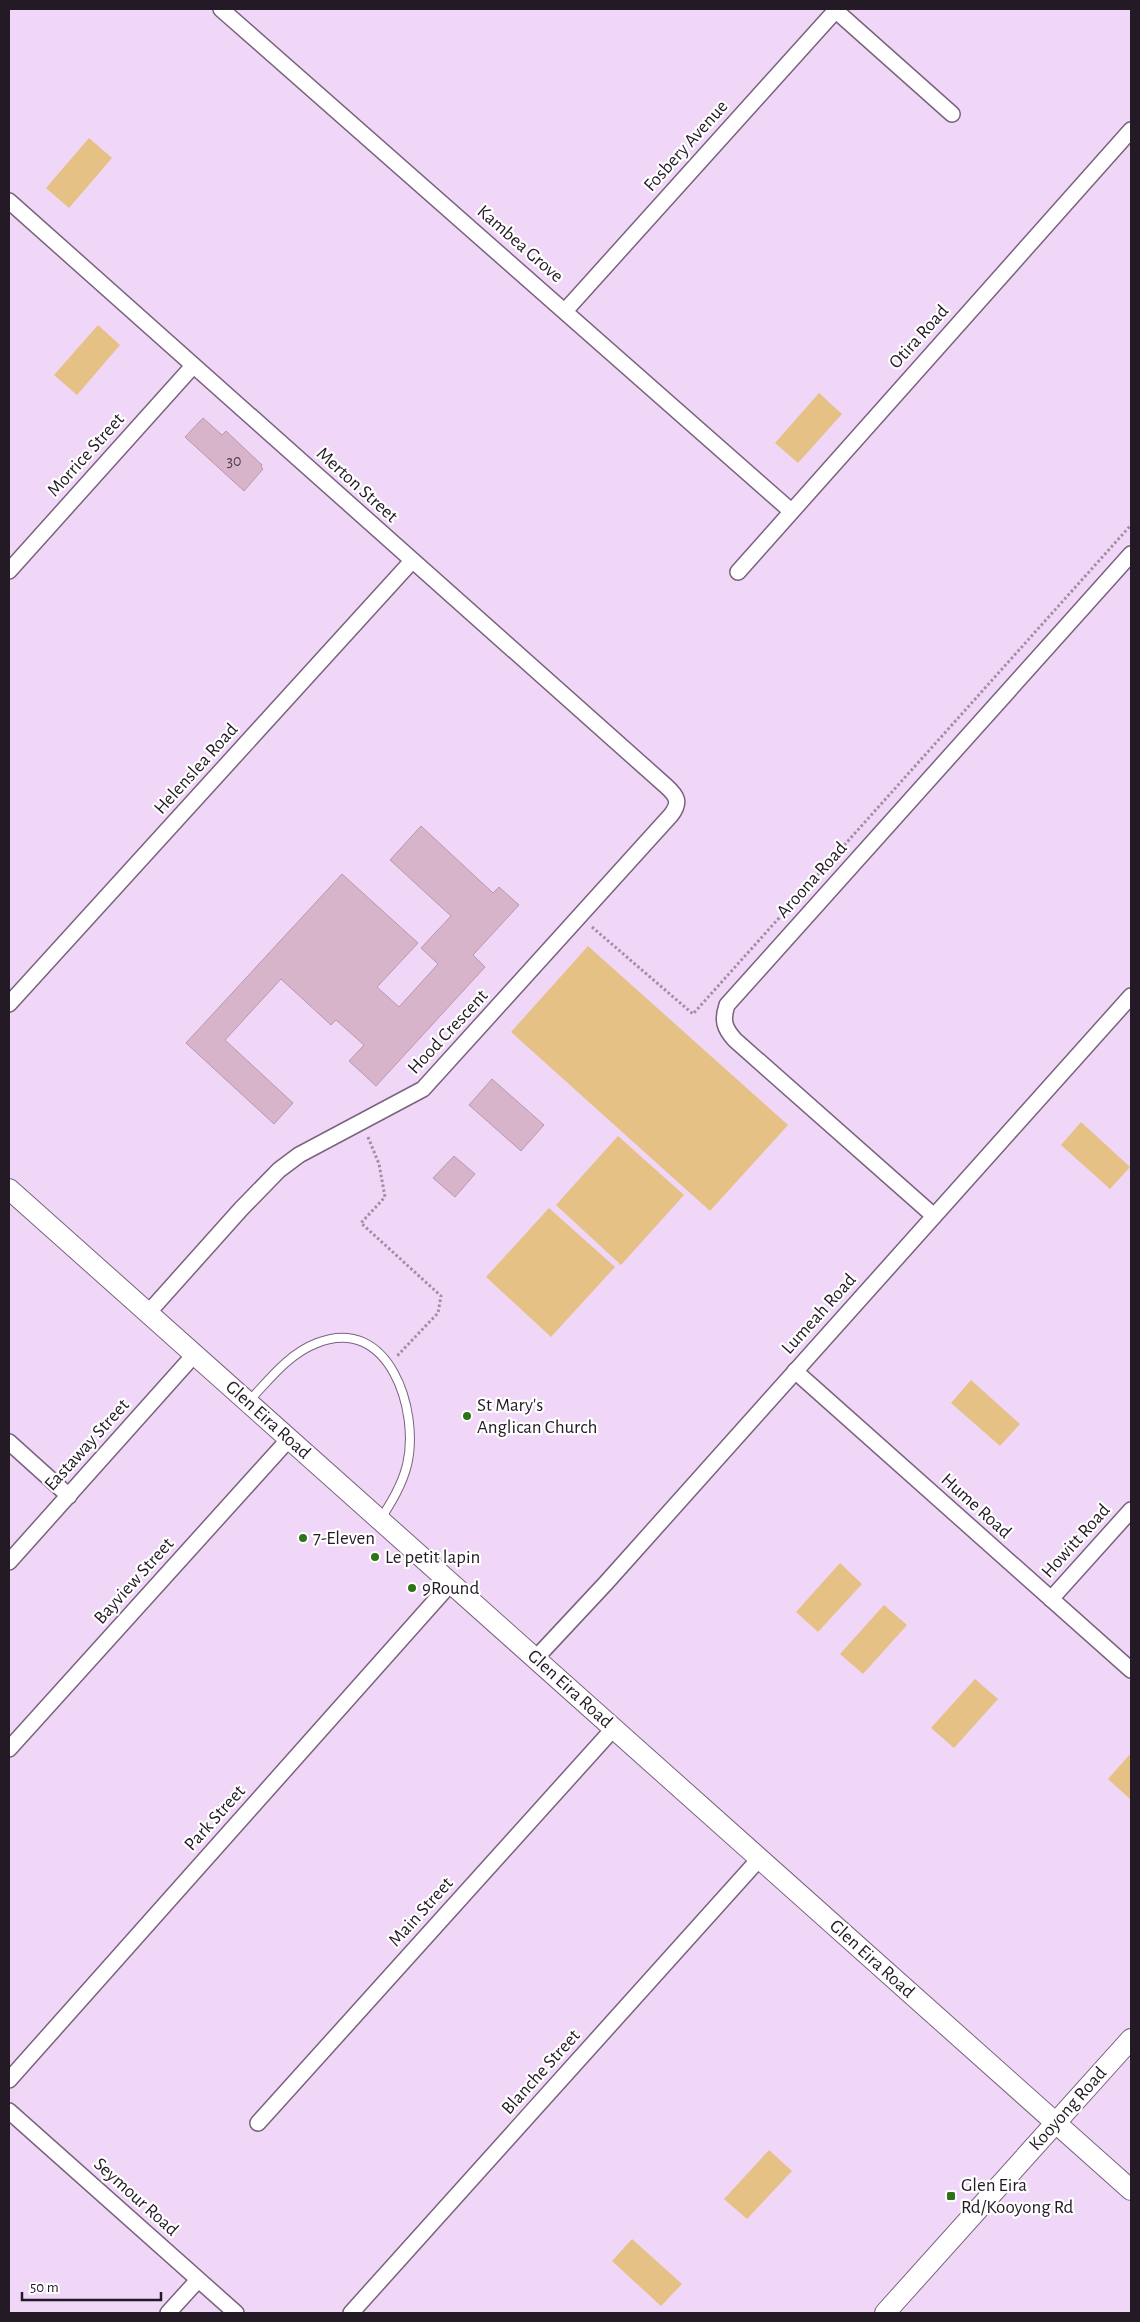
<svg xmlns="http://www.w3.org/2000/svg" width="1140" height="2322" font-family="'Alegreya Sans',sans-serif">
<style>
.green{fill:#e5c186}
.building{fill:#d7b4ca;stroke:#b997ad}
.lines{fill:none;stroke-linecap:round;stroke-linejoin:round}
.lane-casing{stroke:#79637e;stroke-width:10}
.street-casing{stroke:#79637e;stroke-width:18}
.secondary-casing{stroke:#79637e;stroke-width:22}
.path{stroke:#a18ea5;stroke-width:3;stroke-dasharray:2.5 2.5;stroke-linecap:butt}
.lane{stroke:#fff;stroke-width:8}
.street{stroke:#fff;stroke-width:15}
.secondary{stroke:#fff;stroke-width:20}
.poi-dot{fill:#2d7417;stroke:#fff;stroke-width:2}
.labels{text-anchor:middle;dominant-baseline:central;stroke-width:4.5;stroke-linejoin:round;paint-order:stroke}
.number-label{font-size:16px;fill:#50404e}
.street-label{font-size:19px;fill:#231a25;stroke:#fff}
.poi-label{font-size:19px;fill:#231a25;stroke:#fff;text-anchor:start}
</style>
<rect width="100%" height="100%" fill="#f1d7f7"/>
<g class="green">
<path d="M 89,138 L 112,158 L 69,208 L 46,188 Z"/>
<path d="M 98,325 L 120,345 L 77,395 L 54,375 Z"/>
<path d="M 819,393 L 842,414 L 798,463 L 775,443 Z"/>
<path d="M 588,946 L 788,1125 L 710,1211 L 511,1032 Z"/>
<path d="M 1081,1122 L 1130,1167 L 1110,1189 L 1061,1145 Z"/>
<path d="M 618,1136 L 684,1195 L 621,1265 L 556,1205 Z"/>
<path d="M 549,1208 L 615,1267 L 551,1337 L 486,1277 Z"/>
<path d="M 971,1380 L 1020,1424 L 1000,1446 L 951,1403 Z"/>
<path d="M 840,1563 L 862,1584 L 818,1632 L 796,1612 Z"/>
<path d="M 884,1605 L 907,1625 L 863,1674 L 840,1654 Z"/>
<path d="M 975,1679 L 998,1699 L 954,1748 L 931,1728 Z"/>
<path d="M 1131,1753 L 1131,1798 L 1130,1799 L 1108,1779 Z"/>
<path d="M 769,2150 L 792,2171 L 747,2219 L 724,2199 Z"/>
<path d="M 632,2239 L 682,2284 L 661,2306 L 612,2261 Z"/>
</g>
<g class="building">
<path d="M 203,418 L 222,435 L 226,431 L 262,465 L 261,467 L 263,469 L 244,491 L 185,437 Z"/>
<path d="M 421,826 L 493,893 L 499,887 L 519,905 L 473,955 L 485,967 L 376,1086 L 349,1061 L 364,1045 L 336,1020 L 331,1025 L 281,979 L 225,1040 L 293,1103 L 274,1124 L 186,1043 L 342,874 L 418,943 L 377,987 L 399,1007 L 438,964 L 421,948 L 451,916 L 390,860 Z"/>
<path d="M 492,1079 L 544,1125 L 521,1151 L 469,1105 Z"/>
<path d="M 454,1156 L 475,1174 L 455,1197 L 433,1178 Z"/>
</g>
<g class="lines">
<g class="lane-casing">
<path id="lane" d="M 248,1402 C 269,1380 288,1354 317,1343 C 389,1314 420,1411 407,1465 C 402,1485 391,1503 380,1520"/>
</g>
<g class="street-casing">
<g id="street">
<path d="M 221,9 L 791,511"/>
<path d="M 834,9 L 952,114"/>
<path d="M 9,201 L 666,786 C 677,796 681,802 671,815 L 423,1089 L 299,1155 L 279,1170 L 241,1209 L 148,1313"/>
<path d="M 565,311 L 837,9"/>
<path d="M 9,571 L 193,366"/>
<path d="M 738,572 L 1131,130"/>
<path d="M 9,1004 L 412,561"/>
<path d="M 934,1216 L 735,1040 C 724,1028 722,1020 727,1005 L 1131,554"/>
<path d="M 795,1371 L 1131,1670"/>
<path d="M 9,1442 L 69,1496"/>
<path d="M 9,1562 L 194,1355"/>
<path d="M 1051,1599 L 1131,1510"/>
<path d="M 536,1658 L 606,1583 L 1131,996"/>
<path d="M 9,1749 L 289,1439"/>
<path d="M 9,2080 L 451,1583"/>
<path d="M 9,2111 L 236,2313"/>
<path d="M 258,2123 L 614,1728"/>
<path d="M 168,2313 L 198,2280"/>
<path d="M 351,2313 L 760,1858"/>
</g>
</g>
<g class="secondary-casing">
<g id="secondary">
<path d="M 9,1189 L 1131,2190"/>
<path d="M 885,2313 L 1131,2039"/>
</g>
</g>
<g class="path">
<path d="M 592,927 L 693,1014 L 1131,525"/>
<path d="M 368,1137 L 379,1164 L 385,1197 L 361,1223 L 441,1296 L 438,1313 L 397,1356"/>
</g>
<use href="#lane" class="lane"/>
<use href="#street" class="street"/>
<use href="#secondary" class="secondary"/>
</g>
<g class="poi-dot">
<circle cx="467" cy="1416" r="5"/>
<circle cx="303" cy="1538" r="5"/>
<circle cx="375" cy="1557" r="5"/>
<circle cx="412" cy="1588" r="5"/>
<rect x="946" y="2191" width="10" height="10" rx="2.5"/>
</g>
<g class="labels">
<g class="number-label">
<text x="234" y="461">30</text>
</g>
<g class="street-label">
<text transform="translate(686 146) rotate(-48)">Fosbery Avenue</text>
<text transform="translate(520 244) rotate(41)">Kambea Grove</text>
<text transform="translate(919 337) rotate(-48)">Otira Road</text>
<text transform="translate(86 455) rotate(-48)">Morrice Street</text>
<text transform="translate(357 485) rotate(42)">Merton Street</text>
<text transform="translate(196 769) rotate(-48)">Helenslea Road</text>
<text transform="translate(812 880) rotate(-48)">Aroona Road</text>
<text transform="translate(448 1032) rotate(-47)">Hood Crescent</text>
<text transform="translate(819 1314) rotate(-48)">Lumeah Road</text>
<text transform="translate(268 1420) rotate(42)">Glen Eira Road</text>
<text transform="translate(87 1445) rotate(-48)">Eastaway Street</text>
<text transform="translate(976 1506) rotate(42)">Hume Road</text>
<text transform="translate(1076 1541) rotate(-48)">Howitt Road</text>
<text transform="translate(134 1581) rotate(-48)">Bayview Street</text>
<text transform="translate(570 1689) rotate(42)">Glen Eira Road</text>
<text transform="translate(215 1818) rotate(-48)">Park Street</text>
<text transform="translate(421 1912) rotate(-48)">Main Street</text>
<text transform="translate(872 1959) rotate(42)">Glen Eira Road</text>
<text transform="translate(541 2072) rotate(-48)">Blanche Street</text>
<text transform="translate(1068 2109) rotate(-48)">Kooyong Road</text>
<text transform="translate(136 2197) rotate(42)">Seymour Road</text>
</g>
<g class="poi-label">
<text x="477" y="1405">St Mary's<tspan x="477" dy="22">Anglican Church</tspan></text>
<text x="313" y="1538">7-Eleven</text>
<text x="385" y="1557">Le petit lapin</text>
<text x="422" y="1588">9Round</text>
<text x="961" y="2185">Glen Eira<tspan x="961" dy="22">Rd/Kooyong Rd</tspan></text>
</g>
</g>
<rect width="1140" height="2322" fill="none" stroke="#231a25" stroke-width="20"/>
<path d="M22 2292v8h139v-8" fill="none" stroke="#231a25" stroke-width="2.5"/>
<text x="30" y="2292" font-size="15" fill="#231a25" stroke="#ffffff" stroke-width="4" paint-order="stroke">50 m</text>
</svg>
